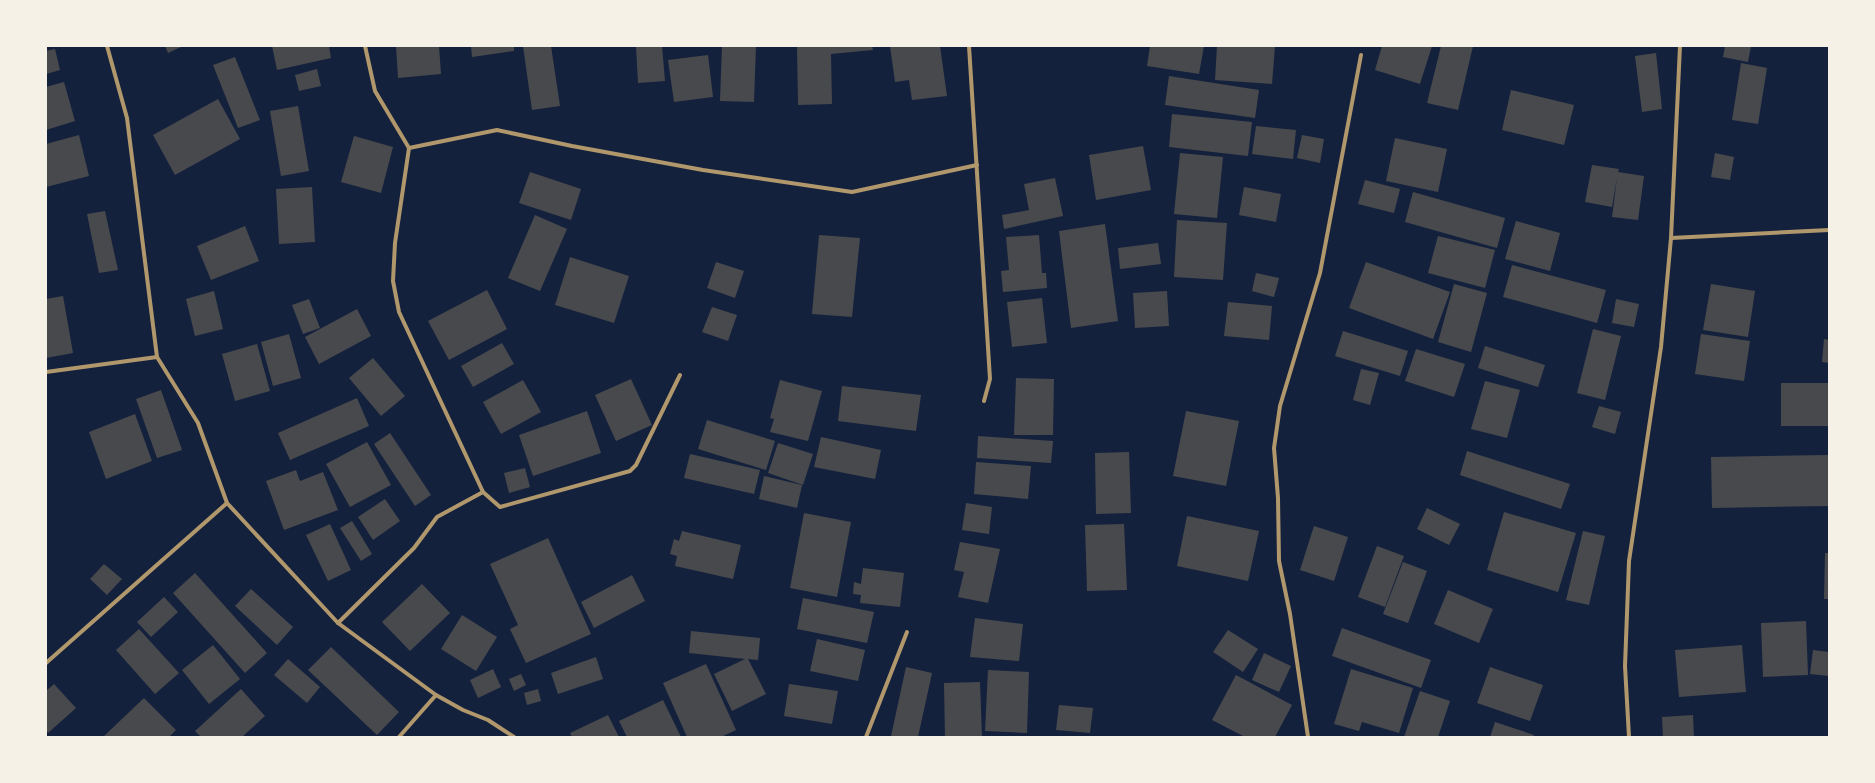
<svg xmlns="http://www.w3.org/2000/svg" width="1875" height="783" font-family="'PT Serif',serif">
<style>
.building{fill:#48494c}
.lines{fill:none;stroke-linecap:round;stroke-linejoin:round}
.minor{stroke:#b1986c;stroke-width:4}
</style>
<rect width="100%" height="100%" fill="#14213d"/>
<g class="building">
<path d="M 165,46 L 183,46 L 168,53 Z"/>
<path d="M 272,46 L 329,46 L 331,58 L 277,70 Z"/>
<path d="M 396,46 L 439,46 L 441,74 L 398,78 Z"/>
<path d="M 471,46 L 514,46 L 514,51 L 472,57 Z"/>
<path d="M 523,46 L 551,46 L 560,106 L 532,110 Z"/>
<path d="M 636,46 L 662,46 L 665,81 L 638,83 Z"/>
<path d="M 722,46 L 756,46 L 754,102 L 720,101 Z"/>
<path d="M 797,46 L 872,46 L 873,50 L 831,54 L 832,104 L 798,105 Z"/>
<path d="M 890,46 L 940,46 L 947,96 L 912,100 L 909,80 L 895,82 Z"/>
<path d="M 1150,46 L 1204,46 L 1199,74 L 1147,66 Z"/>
<path d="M 1217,46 L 1275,46 L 1272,84 L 1215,80 Z"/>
<path d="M 1382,46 L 1432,46 L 1420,84 L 1375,70 Z"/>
<path d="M 1441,46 L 1473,46 L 1458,110 L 1427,103 Z"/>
<path d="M 1725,46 L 1751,46 L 1748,62 L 1723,57 Z"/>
<path d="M 55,49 L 60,70 L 46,74 L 46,51 Z"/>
<path d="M 1656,53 L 1662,109 L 1642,112 L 1635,56 Z"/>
<path d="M 708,55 L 713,97 L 674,102 L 668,60 Z"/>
<path d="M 235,57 L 260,120 L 238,128 L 213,65 Z"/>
<path d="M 1741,63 L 1767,68 L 1758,124 L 1732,120 Z"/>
<path d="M 317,69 L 321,86 L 299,91 L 295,75 Z"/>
<path d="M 1169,76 L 1259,90 L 1255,118 L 1165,105 Z"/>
<path d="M 64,82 L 75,121 L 46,130 L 46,87 Z"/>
<path d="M 1511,90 L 1574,105 L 1564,145 L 1502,130 Z"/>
<path d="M 218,99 L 240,139 L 175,175 L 153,135 Z"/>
<path d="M 298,106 L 309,171 L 281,176 L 270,111 Z"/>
<path d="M 1172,114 L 1252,122 L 1248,156 L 1169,147 Z"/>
<path d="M 1256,126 L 1296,130 L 1293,159 L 1252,154 Z"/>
<path d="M 79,135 L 89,176 L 46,187 L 46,144 Z"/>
<path d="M 1302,135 L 1324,139 L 1320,163 L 1297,158 Z"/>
<path d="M 354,136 L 393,147 L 381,193 L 341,182 Z"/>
<path d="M 1395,138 L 1447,149 L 1438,192 L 1386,181 Z"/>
<path d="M 1143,146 L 1151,190 L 1096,200 L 1089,155 Z"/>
<path d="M 1180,153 L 1223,157 L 1217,218 L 1174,214 Z"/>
<path d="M 1715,153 L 1734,157 L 1730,180 L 1711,177 Z"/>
<path d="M 1592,165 L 1619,169 L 1618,172 L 1644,176 L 1638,220 L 1612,217 L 1617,178 L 1612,207 L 1585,202 Z"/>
<path d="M 530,172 L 581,189 L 571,220 L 519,203 Z"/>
<path d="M 1055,178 L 1063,216 L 1004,229 L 1002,215 L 1029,210 L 1024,184 Z"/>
<path d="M 1365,180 L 1400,189 L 1394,213 L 1358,204 Z"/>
<path d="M 312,187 L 315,242 L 279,244 L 276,189 Z"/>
<path d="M 1244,187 L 1281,194 L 1276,222 L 1239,215 Z"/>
<path d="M 1413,192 L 1505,218 L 1497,248 L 1405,222 Z"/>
<path d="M 105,211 L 118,270 L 99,273 L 87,214 Z"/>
<path d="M 535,215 L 567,229 L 540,291 L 508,278 Z"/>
<path d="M 1177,220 L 1227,223 L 1223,280 L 1174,277 Z"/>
<path d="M 1516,221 L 1560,233 L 1550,271 L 1505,259 Z"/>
<path d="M 1105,224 L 1118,321 L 1071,328 L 1059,231 Z"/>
<path d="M 245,226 L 259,261 L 211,280 L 197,246 Z"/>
<path d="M 819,235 L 860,238 L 852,317 L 812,314 Z"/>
<path d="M 1039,235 L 1042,273 L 1046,273 L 1047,288 L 1003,292 L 1001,271 L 1009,270 L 1006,237 Z"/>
<path d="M 1438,236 L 1495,250 L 1485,288 L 1428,273 Z"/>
<path d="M 1158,243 L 1161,264 L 1120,269 L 1118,248 Z"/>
<path d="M 570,257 L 629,276 L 614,323 L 555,305 Z"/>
<path d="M 716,262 L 744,271 L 735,298 L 707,288 Z"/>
<path d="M 1366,262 L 1450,292 L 1433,339 L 1349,308 Z"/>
<path d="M 1512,265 L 1606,290 L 1597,323 L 1503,297 Z"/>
<path d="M 1256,273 L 1279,278 L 1274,297 L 1252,291 Z"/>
<path d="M 1454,284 L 1487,293 L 1471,352 L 1438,342 Z"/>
<path d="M 1711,284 L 1755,291 L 1748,337 L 1703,330 Z"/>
<path d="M 487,290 L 507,329 L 449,360 L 428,321 Z"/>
<path d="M 214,291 L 223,329 L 195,336 L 186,299 Z"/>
<path d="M 1167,291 L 1169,326 L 1135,328 L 1133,293 Z"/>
<path d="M 63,296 L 73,353 L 46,358 L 46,299 Z"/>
<path d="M 1042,298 L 1047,343 L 1012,347 L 1007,302 Z"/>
<path d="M 309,299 L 320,328 L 303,334 L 292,305 Z"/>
<path d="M 1616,299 L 1639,304 L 1634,327 L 1612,323 Z"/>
<path d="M 1228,302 L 1272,306 L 1269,340 L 1224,336 Z"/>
<path d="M 712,307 L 737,315 L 728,341 L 702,332 Z"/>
<path d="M 357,309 L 371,336 L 319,364 L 305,337 Z"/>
<path d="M 1593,329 L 1621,336 L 1605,400 L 1577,393 Z"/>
<path d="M 1343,331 L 1408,351 L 1400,376 L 1335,356 Z"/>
<path d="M 289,334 L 301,378 L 273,386 L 261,342 Z"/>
<path d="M 1701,334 L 1750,341 L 1744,381 L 1695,374 Z"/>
<path d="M 1824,339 L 1829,340 L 1829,363 L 1822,362 Z"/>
<path d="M 502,343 L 514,364 L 473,387 L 461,366 Z"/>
<path d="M 257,344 L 270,391 L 235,401 L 222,354 Z"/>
<path d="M 1485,346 L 1545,365 L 1538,387 L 1478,368 Z"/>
<path d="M 1416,349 L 1465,364 L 1454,397 L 1405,381 Z"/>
<path d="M 373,358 L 405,396 L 381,416 L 349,378 Z"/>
<path d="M 1361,369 L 1379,373 L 1370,405 L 1353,400 Z"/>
<path d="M 1016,378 L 1054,379 L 1053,435 L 1014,435 Z"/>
<path d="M 631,379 L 652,425 L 616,441 L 595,395 Z"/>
<path d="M 523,380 L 541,412 L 501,434 L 483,402 Z"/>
<path d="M 780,380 L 822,391 L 808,441 L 770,432 L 774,419 L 770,418 Z"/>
<path d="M 1485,381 L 1520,390 L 1507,438 L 1471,429 Z"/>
<rect x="1781" y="383" width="48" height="43"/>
<path d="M 842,386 L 921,395 L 916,431 L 838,421 Z"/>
<path d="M 161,390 L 182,450 L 157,458 L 136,399 Z"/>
<path d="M 357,398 L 369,426 L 290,460 L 278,433 Z"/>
<path d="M 1599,406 L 1621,412 L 1615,434 L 1592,427 Z"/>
<path d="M 587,411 L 601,453 L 533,476 L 519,435 Z"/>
<path d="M 1186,411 L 1239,421 L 1226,486 L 1173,476 Z"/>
<path d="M 135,414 L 152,461 L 106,479 L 89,432 Z"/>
<path d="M 707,420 L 775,441 L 766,470 L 698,449 Z"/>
<path d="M 390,433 L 431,495 L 415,506 L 374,444 Z"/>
<path d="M 978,436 L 1053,441 L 1051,463 L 977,458 Z"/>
<path d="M 821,437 L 881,450 L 875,479 L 814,467 Z"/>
<path d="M 367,442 L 391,485 L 350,507 L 326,464 Z"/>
<path d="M 778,443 L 813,454 L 803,485 L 768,473 Z"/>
<path d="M 1467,451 L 1570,484 L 1561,509 L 1460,475 Z"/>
<path d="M 1129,452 L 1131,513 L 1096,514 L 1095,453 Z"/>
<path d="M 690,454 L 760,470 L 754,494 L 684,478 Z"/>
<path d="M 1829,455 L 1829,506 L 1712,508 L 1711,457 Z"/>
<path d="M 976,462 L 1031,466 L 1028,499 L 974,494 Z"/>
<path d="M 525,468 L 530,487 L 509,493 L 504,473 Z"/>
<path d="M 296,470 L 300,481 L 323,472 L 338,510 L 284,530 L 266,481 Z"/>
<path d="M 764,476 L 802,485 L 797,508 L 759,499 Z"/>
<path d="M 385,499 L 400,521 L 373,540 L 358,517 Z"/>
<path d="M 966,503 L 992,507 L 989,534 L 962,530 Z"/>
<path d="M 1427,508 L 1460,524 L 1449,545 L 1417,529 Z"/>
<path d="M 1504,512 L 1576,533 L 1558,592 L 1487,570 Z"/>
<path d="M 804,513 L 851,522 L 837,597 L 790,588 Z"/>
<path d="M 1187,516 L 1259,531 L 1248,581 L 1177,566 Z"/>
<path d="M 352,521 L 372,554 L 361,561 L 340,528 Z"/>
<path d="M 330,524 L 351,570 L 328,581 L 306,535 Z"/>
<path d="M 1124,524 L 1127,590 L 1087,591 L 1085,525 Z"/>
<path d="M 1314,526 L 1348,537 L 1334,581 L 1300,570 Z"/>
<path d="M 682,531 L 741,545 L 733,579 L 675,566 L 677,556 L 670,554 L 674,539 L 679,541 Z"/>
<path d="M 1583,531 L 1605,536 L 1589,605 L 1566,600 Z"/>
<path d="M 548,538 L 591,634 L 526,663 L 510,629 L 518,625 L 490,564 Z"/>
<path d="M 960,542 L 1000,549 L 988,603 L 958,597 L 964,572 L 954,570 Z"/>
<path d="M 1377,546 L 1404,556 L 1385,607 L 1358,597 Z"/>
<path d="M 1825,553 L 1829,553 L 1829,599 L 1824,599 Z"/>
<path d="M 1403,562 L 1427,571 L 1408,623 L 1383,614 Z"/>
<path d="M 104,564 L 122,579 L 107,595 L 90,579 Z"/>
<path d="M 863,568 L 904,573 L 900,607 L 860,603 L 861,595 L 853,594 L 854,582 L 861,584 Z"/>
<path d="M 195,573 L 267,653 L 245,673 L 173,593 Z"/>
<path d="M 632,575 L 645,601 L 594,628 L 581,602 Z"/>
<path d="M 422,584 L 450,613 L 410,651 L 382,622 Z"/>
<path d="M 251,589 L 293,627 L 277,645 L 235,606 Z"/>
<path d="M 1448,590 L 1493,609 L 1479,643 L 1434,624 Z"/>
<path d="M 164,597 L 178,612 L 151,637 L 137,622 Z"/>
<path d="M 803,598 L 874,612 L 867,643 L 797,629 Z"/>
<path d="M 462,615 L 497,637 L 476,671 L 441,649 Z"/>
<path d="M 975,618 L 1023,624 L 1019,661 L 970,657 Z"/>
<path d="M 1806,621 L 1808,675 L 1763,677 L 1761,623 Z"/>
<path d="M 1342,628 L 1431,660 L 1421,688 L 1332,656 Z"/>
<path d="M 139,629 L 179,673 L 155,694 L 116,650 Z"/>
<path d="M 1228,630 L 1258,649 L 1243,672 L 1213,652 Z"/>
<path d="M 691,631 L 760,638 L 758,660 L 748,659 L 766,694 L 732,711 L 714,674 L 745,659 L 689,653 Z"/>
<path d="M 817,639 L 865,650 L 858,681 L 810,671 Z"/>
<path d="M 213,645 L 240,679 L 209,704 L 182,670 Z"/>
<path d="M 1742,645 L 1746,692 L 1679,697 L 1675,650 Z"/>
<path d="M 331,647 L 399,712 L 377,735 L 308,670 Z"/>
<path d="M 1813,650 L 1829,652 L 1829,676 L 1810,674 Z"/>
<path d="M 1264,653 L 1291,666 L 1279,692 L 1252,680 Z"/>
<path d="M 596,657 L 603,679 L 558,694 L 551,673 Z"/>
<path d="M 288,659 L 320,687 L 307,703 L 274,675 Z"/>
<path d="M 706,664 L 736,730 L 721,737 L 687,737 L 663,683 Z"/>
<path d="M 906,667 L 932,673 L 918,737 L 891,736 Z"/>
<path d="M 1490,667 L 1543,685 L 1530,721 L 1477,703 Z"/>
<path d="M 493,669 L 501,687 L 478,698 L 470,680 Z"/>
<path d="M 1351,669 L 1413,688 L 1399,733 L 1362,722 L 1359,731 L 1334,724 Z"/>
<path d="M 988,670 L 1029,672 L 1027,733 L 985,731 Z"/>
<path d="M 521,674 L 526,685 L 514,691 L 509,679 Z"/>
<path d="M 1236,675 L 1292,705 L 1275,737 L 1245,737 L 1212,720 Z"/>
<path d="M 980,682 L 982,737 L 945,737 L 944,683 Z"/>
<path d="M 54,684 L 76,708 L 48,733 L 46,730 L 46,691 Z"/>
<path d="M 789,684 L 838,691 L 832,724 L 784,716 Z"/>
<path d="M 241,689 L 265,716 L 242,737 L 201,737 L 195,731 Z"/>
<path d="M 538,689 L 541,701 L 527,705 L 524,693 Z"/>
<path d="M 1420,691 L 1450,701 L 1438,737 L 1404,737 Z"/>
<path d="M 144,698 L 176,730 L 169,737 L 103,737 Z"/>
<path d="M 663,700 L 681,737 L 627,737 L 619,721 Z"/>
<path d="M 1059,705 L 1093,708 L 1090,733 L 1056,730 Z"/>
<path d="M 608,715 L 619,737 L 572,737 L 570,733 Z"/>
<path d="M 1693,715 L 1694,737 L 1663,737 L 1662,717 Z"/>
<path d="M 1495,722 L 1534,735 L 1533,737 L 1490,737 Z"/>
</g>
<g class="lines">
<g class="minor">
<path d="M 107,46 L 127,118 L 157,357 L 198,423 L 227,503 L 338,623 L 436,695 L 463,710 L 488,720 L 514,737"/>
<path d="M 365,46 L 375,91 L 409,148 L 395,243 L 393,281 L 399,312 L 483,492"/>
<path d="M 969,46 L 990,379 L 984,401"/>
<path d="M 409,148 L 497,130 L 572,146 L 703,170 L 852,192 L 977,165"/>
<path d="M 1671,238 L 1829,230"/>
<path d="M 46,372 L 157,357"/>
<path d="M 338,623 L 414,548 L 437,517 L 483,492 L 500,507 L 630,471 L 636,465 L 680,375"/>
<path d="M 46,663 L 227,503"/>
<path d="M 399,737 L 436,695"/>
<path d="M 866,737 L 907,632"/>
<path d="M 1308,737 L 1290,614 L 1279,561 L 1278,498 L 1274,448 L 1280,406 L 1320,273 L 1361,55"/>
<path d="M 1629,737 L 1625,666 L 1629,561 L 1661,347 L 1671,238 L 1680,46"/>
</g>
</g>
<rect width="1875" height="783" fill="none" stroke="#f6f1e7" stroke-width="94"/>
</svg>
